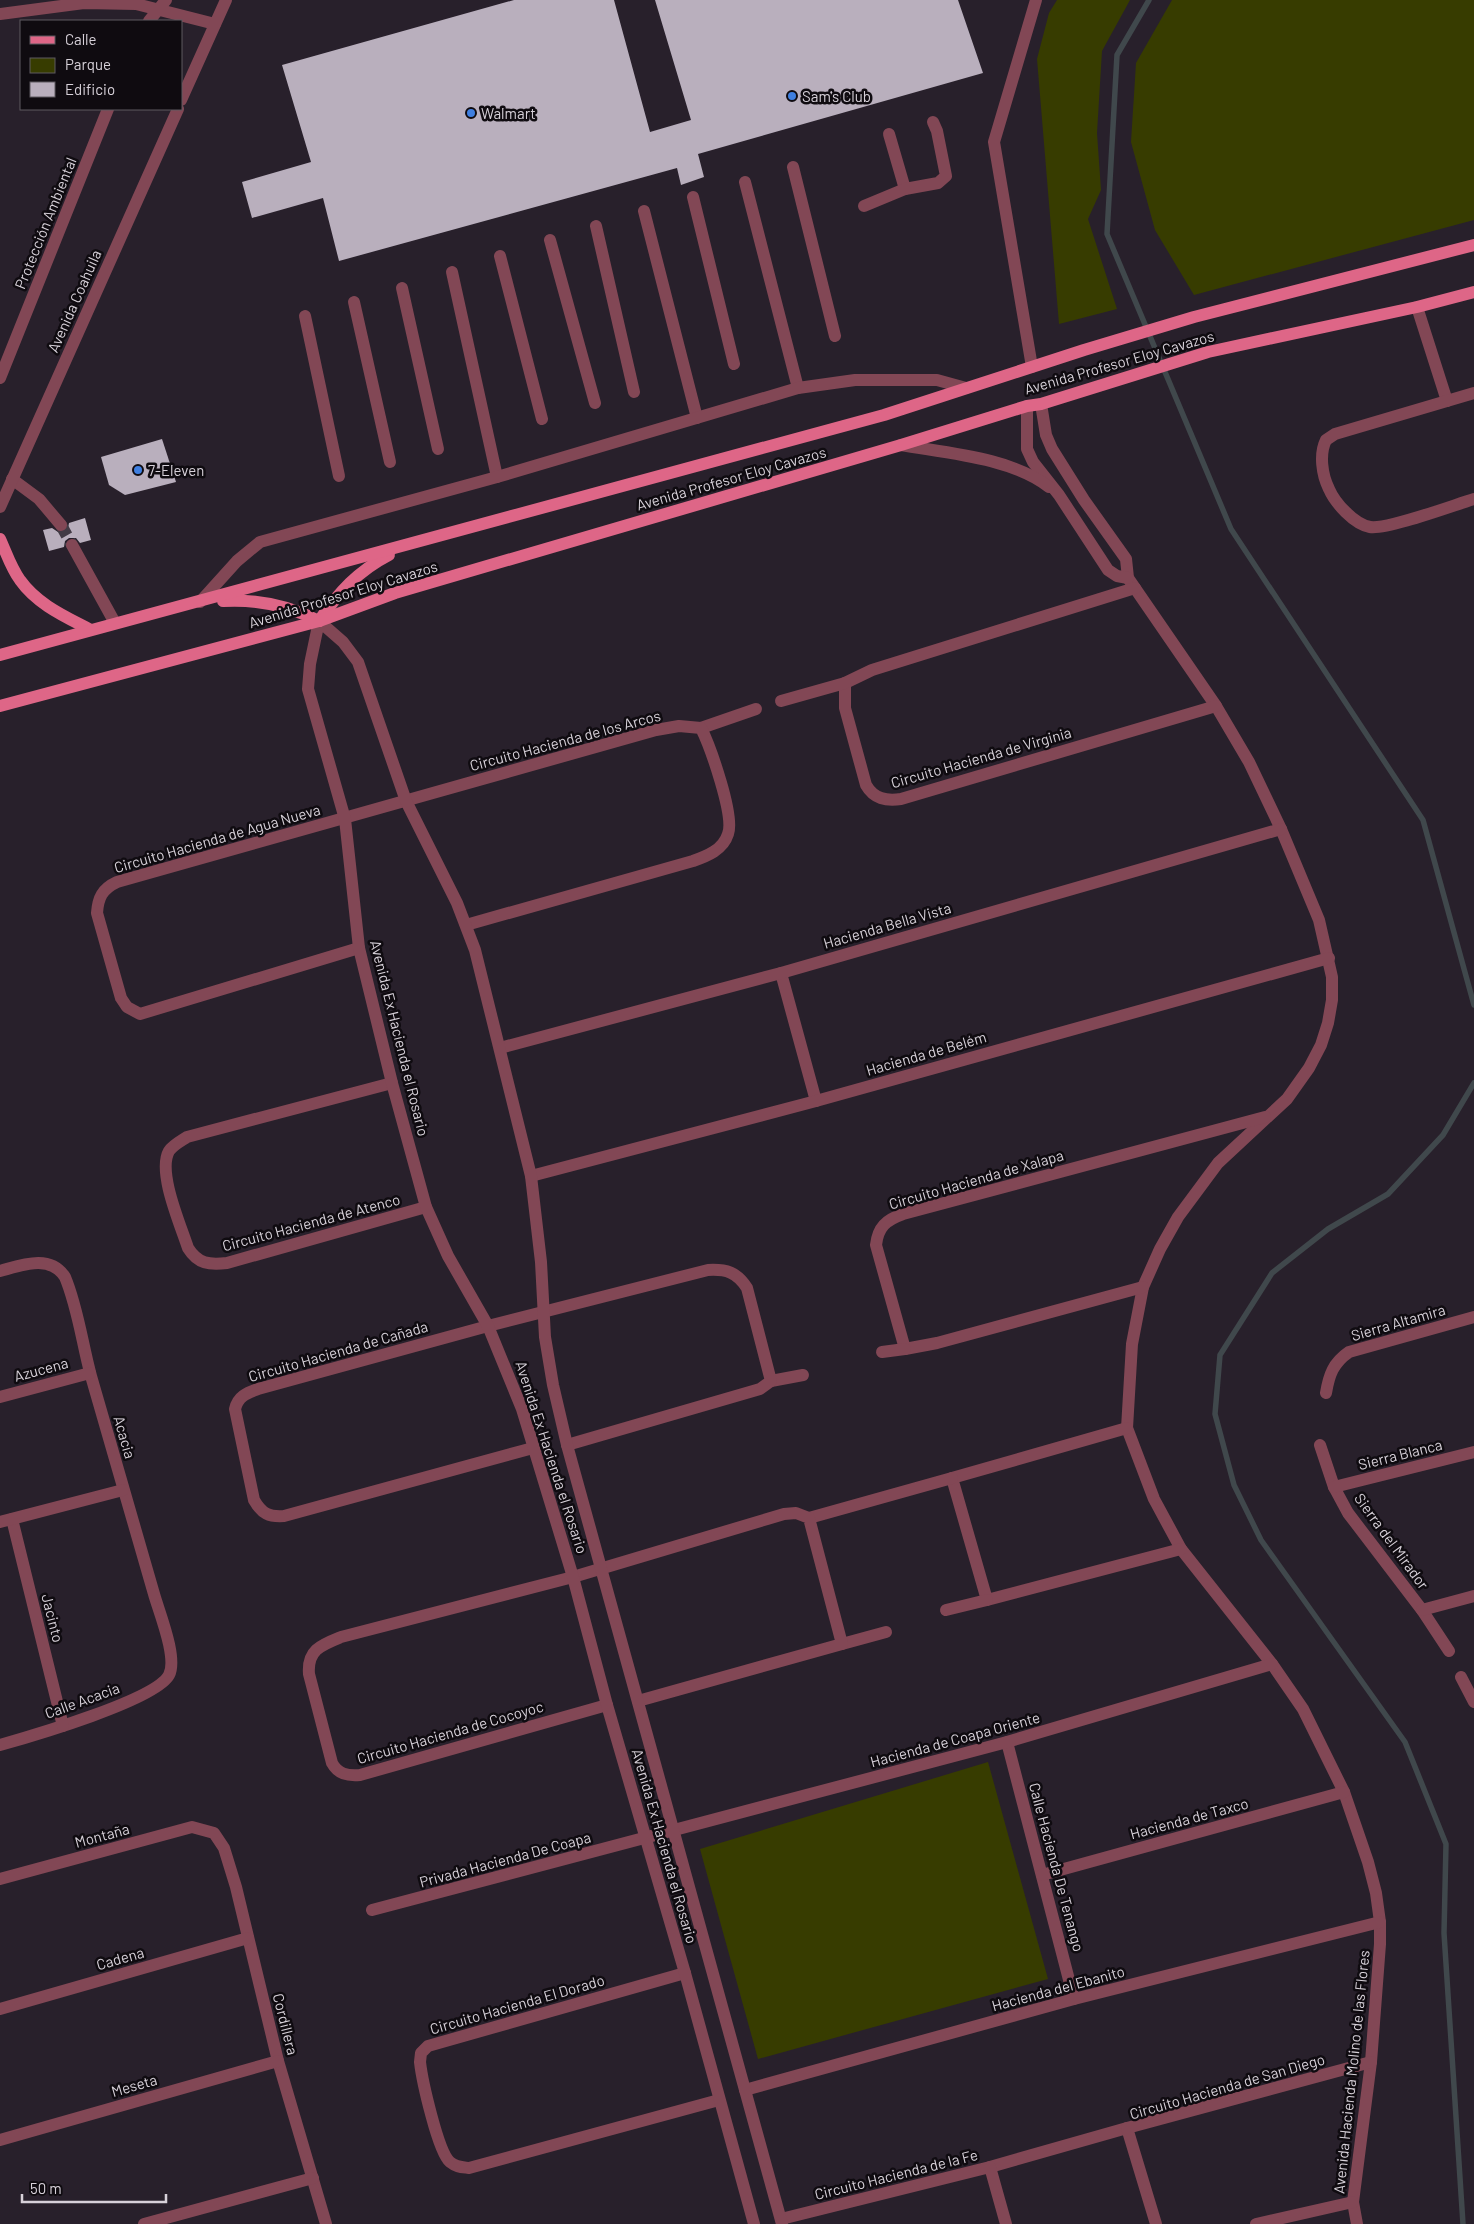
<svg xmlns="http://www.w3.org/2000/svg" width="1474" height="2224" font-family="Barlow,sans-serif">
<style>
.green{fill:#373c00}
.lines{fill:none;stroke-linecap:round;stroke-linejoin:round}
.stream{stroke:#40484c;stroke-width:5.5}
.building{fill:#b9afbd}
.minor-tunnel{stroke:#423b45;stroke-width:12;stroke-dasharray:12 6;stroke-linecap:butt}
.minor{stroke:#824755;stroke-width:12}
.major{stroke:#de6687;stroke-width:12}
.shop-dot{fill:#3f7fe0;stroke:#0f0b10;stroke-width:2}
.labels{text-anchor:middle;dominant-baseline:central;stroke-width:5;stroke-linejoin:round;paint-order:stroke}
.poi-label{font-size:15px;fill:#d7d1d9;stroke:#0f0b10;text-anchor:start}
.street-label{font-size:15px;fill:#d7d1d9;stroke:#0f0b10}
</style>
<rect width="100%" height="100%" fill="#28202b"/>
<g class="green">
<path d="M 1057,0 L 1130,0 L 1102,51 L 1097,133 L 1101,190 L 1088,219 L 1117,309 L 1059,324 L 1037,59 L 1049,13 Z"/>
<path d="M 1172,0 L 1474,0 L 1474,220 L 1194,295 L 1155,230 L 1131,142 L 1136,63 Z"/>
<path d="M 988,1762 L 1048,1979 L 758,2059 L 700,1849 Z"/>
</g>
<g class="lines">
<g class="stream">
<path d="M 1149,0 L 1117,55 L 1107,234 L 1231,529 L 1423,820 L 1474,1005"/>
<path d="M 1463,2224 L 1444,1933 L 1446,1844 L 1405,1742 L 1261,1540 L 1234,1485 L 1215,1414 L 1220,1355 L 1272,1273 L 1328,1229 L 1388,1194 L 1443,1135 L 1474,1083"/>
</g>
</g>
<g class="building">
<path d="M 514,0 L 614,0 L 650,132 L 691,120 L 655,0 L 958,0 L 983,73 L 698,154 L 704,177 L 681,185 L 677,168 L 339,261 L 323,198 L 252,218 L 242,182 L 311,162 L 282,65 Z"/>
<path d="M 162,439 L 176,482 L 125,495 L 109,485 L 101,457 Z"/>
<path d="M 85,518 L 91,540 L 80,543 L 76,538 L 69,538 L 65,541 L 64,547 L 49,551 L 43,530 L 52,528 L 58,532 L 63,533 L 68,528 L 69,523 Z"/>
</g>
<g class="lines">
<path class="minor-tunnel" d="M 61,525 L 72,545"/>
<g class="minor">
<path d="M 0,14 L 84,3 L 136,4 L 215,24"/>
<path d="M 149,21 L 166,0"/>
<path d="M 181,100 L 226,0"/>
<path d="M 889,134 L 905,189"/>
<path d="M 793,167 L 835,336"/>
<path d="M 745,182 L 798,388"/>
<path d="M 693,197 L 734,364"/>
<path d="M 864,206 L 905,189 L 938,183 L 946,176 L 937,131 L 933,122"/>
<path d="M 644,211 L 697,418"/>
<path d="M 596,226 L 634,392"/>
<path d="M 550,240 L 595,403"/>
<path d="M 500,256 L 542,419"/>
<path d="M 452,272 L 497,477"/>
<path d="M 402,288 L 438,449"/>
<path d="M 354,302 L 390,462"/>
<path d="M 1417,307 L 1447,401"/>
<path d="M 305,316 L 339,476"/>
<path d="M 1032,367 L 994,142 L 1036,0"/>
<path d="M 0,378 L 108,109"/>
<path d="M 1474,393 L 1335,434 L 1326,440 C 1319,454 1322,475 1329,489 C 1335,503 1354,524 1370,527 C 1387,530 1454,505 1474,499"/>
<path d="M 1041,404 L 1046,435 L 1052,449 L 1084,500 L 1126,559 L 1128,578 L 1216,706 L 1249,762 L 1281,829 L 1319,920 L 1332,977 L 1332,1000 L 1328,1023 L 1321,1045 L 1309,1068 L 1287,1099 L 1218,1163 L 1178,1217 L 1160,1249 L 1143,1287 L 1132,1344 L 1127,1428 L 1154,1499 L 1181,1549 L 1272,1664 L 1303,1709 L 1344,1792 L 1368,1862 L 1376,1893 L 1380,1922 L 1380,1944 L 1371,2062 L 1353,2202 L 1357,2224"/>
<path d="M 1027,406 L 1027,449 L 1033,462 L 1059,495 L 1108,570 L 1117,576 L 1128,578"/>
<path d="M 901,445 C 947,453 1012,458 1049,487"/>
<path d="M 12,479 L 39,499 L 61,525"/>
<path d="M 0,507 L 178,109"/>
<path d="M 72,545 L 115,623"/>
<path d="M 1135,588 L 872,670 L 845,683 L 845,708 L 866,785 C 874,799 886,801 901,799 L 1216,706"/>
<path d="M 200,602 L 237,561 L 260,542 L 497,477 L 798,388 L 855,380 L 937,380 L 966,388"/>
<path d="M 781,701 L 845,683"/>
<path d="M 701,728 L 756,709"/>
<path d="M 359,948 L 140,1014 L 127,1007 L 121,998 L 97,913 C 98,898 102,889 117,882 L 656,730 L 679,726 L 701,728 C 710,746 735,816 728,834 C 723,850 707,856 693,861 L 466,925"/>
<path d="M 781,973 L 816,1101"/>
<path d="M 500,1048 L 781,973 L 1281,829"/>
<path d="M 392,1083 L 187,1137 C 181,1141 173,1145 169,1151 C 157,1172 181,1226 188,1248 C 198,1264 209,1265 227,1263 L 426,1207"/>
<path d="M 531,1176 L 816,1101 L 1329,958"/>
<path d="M 0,1271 C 22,1265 50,1254 65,1277 C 78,1308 82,1343 91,1376 C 112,1449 133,1521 154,1594 C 159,1612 178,1658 169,1675 C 156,1700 32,1736 0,1745"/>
<path d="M 1143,1287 L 937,1343 L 905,1349 L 876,1245 C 878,1227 886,1220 903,1214 L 1265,1117"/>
<path d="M 882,1352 L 905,1349"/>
<path d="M 771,1381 L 803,1375"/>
<path d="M 1326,1393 C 1329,1375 1333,1363 1349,1352 L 1474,1317"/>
<path d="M 0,1397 L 90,1373"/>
<path d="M 1127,1428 L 952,1478 L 987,1600 L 1181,1549"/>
<path d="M 1320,1445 L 1334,1487 L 1348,1513 L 1422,1610 L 1449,1651"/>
<path d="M 533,1448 L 284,1516 C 269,1517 262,1514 254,1500 L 235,1409 C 238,1396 247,1393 258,1389 L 488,1326 L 708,1270 C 726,1269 737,1272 747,1288 L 771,1381 L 760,1389 L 567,1445"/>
<path d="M 1334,1487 L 1474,1452"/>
<path d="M 809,1518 L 952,1478"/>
<path d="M 12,1519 L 63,1726"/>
<path d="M 0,1522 L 123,1490"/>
<path d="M 946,1610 L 987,1600"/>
<path d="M 1422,1610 L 1474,1596"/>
<path d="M 842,1644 L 886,1632"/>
<path d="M 1461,1677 L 1474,1702"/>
<path d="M 607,1705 L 360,1775 C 347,1776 338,1774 332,1763 L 309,1674 C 307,1650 321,1645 341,1637 L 573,1577 L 784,1514 L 796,1513 L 809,1518 L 842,1644 L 638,1701"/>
<path d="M 1007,1742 L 1074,1999"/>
<path d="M 1042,1875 L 1344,1792"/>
<path d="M 0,1879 L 192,1827 L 214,1833 L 224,1848 L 236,1887 L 278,2061 L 326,2224"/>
<path d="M 372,1910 L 1007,1742 L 1272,1664"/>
<path d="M 685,1973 L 428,2046 L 421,2053 L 420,2062 C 422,2080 438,2152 450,2162 C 456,2167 462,2167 469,2168 L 719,2100"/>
<path d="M 0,2009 L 248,1938"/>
<path d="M 745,2090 L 1074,1999 L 1380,1922"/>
<path d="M 0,2140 L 278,2061"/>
<path d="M 990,2167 L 1127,2128"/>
<path d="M 781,2219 L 990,2167 L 1006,2224"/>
<path d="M 144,2224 L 313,2178"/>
<path d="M 754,2224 L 685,1973 L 607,1705 L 573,1577 L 522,1409 L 488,1326 L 448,1256 L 426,1207 L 392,1083 L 359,948 L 345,819 L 308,689 L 310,664 L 319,621 L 343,642 L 358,662 L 406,801 L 457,903 L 475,950 L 531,1176 L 541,1262 L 545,1337 L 553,1385 L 567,1445 L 782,2224"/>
<path d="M 1156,2224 L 1127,2128 L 1371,2062"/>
<path d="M 1256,2224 L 1353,2202"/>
</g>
<g class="major">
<path d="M 0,539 C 6,552 11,568 20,580 C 37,604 64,616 89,629"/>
<path d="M 223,601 C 258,599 288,605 319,621"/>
<path d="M 319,621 C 339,592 358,571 389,555"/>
<path d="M 0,655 L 884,415 L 1084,350 L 1194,317 L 1474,245"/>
<path d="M 0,706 L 319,621 L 395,593 L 901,445 L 1027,406 L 1041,404 L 1208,352 L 1417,307 L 1474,292"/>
</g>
</g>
<g class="shop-dot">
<circle cx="792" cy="96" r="5"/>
<circle cx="471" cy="113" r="5"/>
<circle cx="138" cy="470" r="5"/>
</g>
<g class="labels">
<g class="poi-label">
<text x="802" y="96">Sam's Club</text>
<text x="481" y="113">Walmart</text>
<text x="148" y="470">7-Eleven</text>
</g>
<g class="street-label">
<text transform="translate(45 223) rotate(-68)">Protección Ambiental</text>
<text transform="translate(74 301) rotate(-66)">Avenida Coahuila</text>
<text transform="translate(1119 362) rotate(-16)">Avenida Profesor Eloy Cavazos</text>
<text transform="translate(731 478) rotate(-16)">Avenida Profesor Eloy Cavazos</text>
<text transform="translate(343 594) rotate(-17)">Avenida Profesor Eloy Cavazos</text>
<text transform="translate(565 740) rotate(-15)">Circuito Hacienda de los Arcos</text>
<text transform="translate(981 757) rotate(-16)">Circuito Hacienda de Virginia</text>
<text transform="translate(217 838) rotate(-16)">Circuito Hacienda de Agua Nueva</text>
<text transform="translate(887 925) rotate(-16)">Hacienda Bella Vista</text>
<text transform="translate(400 1038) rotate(76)">Avenida Ex Hacienda el Rosario</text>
<text transform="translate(926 1053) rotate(-16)">Hacienda de Belém</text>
<text transform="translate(976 1179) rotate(-16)">Circuito Hacienda de Xalapa</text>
<text transform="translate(311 1222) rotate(-15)">Circuito Hacienda de Atenco</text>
<text transform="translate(1398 1322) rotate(-16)">Sierra Altamira</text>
<text transform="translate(338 1351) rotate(-16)">Circuito Hacienda de Cañada</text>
<text transform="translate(41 1369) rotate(-15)">Azucena</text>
<text transform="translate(125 1437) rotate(74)">Acacia</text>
<text transform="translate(1400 1454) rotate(-14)">Sierra Blanca</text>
<text transform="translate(552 1457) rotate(72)">Avenida Ex Hacienda el Rosario</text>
<text transform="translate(1392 1541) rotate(54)">Sierra del Mirador</text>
<text transform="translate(53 1618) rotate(76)">Jacinto</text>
<text transform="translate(82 1700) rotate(-20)">Calle Acacia</text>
<text transform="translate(450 1732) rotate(-16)">Circuito Hacienda de Cocoyoc</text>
<text transform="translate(955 1739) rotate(-15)">Hacienda de Coapa Oriente</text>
<text transform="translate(1189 1818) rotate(-15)">Hacienda de Taxco</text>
<text transform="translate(102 1835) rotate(-15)">Montaña</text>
<text transform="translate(665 1846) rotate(74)">Avenida Ex Hacienda el Rosario</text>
<text transform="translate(505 1859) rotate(-15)">Privada Hacienda De Coapa</text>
<text transform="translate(1057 1867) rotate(75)">Calle Hacienda De Tenango</text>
<text transform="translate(120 1958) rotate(-16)">Cadena</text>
<text transform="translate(1058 1988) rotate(-15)">Hacienda del Ebanito</text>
<text transform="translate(517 2004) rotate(-16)">Circuito Hacienda El Dorado</text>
<text transform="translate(286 2024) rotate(76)">Cordillera</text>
<text transform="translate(1351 2072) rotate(-84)">Avenida Hacienda Molino de las Flores</text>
<text transform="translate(134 2085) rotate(-16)">Meseta</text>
<text transform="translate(1227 2086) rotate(-16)">Circuito Hacienda de San Diego</text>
<text transform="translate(896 2174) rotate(-14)">Circuito Hacienda de la Fe</text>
</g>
</g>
<rect x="20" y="20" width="162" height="90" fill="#0f0b10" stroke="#5f5a60"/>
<rect x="30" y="36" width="25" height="8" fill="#de6687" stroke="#5f5a60"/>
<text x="65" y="45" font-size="15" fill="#d7d1d9">Calle</text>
<rect x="30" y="58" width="25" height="15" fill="#373c00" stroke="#5f5a60"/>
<text x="65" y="70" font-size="15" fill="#d7d1d9">Parque</text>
<rect x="30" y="82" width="25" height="15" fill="#b9afbd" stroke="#5f5a60"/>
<text x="65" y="95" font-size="15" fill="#d7d1d9">Edificio</text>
<path d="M22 2194v8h144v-8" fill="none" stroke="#d7d1d9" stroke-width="2.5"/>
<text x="30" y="2194" font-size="15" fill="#d7d1d9" stroke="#0f0b10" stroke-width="4" paint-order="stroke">50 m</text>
</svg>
